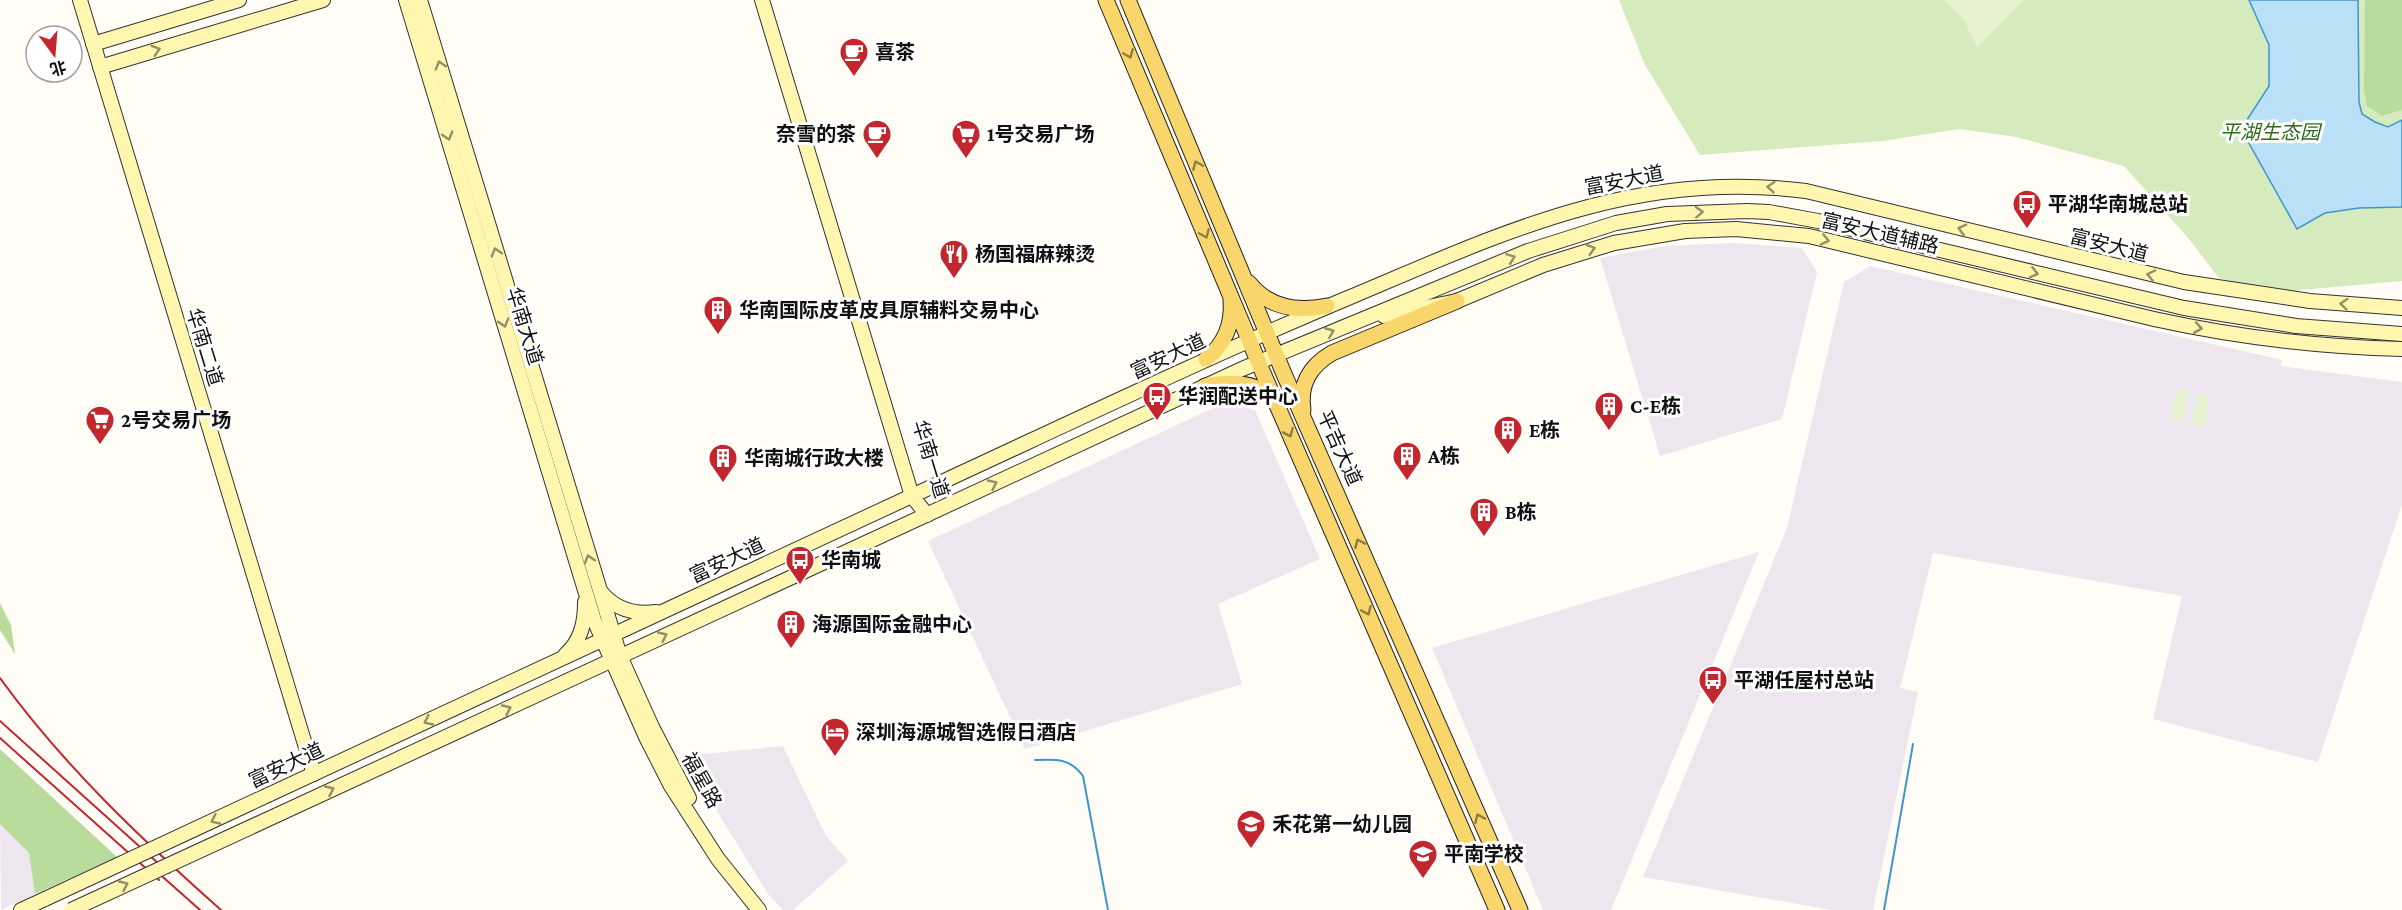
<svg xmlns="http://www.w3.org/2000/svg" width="2402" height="910" font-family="'Crimson Pro','Noto Sans SC',serif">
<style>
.industrial{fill:#eee6ef}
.green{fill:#d5ebbd}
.forest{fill:#b9dc9c}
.pitch{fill:#e6f2cf}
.water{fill:#b9e0f7;stroke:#3f96cf;stroke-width:1.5}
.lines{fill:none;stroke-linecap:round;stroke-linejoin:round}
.stream{stroke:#3f96cf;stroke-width:2}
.secondary-casing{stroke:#333;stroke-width:16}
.primary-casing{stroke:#222;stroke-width:17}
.secondary{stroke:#fff6b0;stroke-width:14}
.primary{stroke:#f9d66b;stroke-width:15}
.rail{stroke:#c4262e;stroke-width:2}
.secondary-bridge-casing{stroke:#333;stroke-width:16;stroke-linecap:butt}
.secondary-bridge{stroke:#fff6b0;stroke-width:14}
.oneway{stroke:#948f68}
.oneway2{stroke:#917d42}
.labels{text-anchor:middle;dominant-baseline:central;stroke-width:6;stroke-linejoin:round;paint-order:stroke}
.poi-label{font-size:20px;font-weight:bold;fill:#111;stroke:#fff;text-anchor:start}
.park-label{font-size:20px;font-style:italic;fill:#2f6b1f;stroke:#fff}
.street-label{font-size:20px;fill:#111;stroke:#fff}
</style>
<rect width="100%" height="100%" fill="#fffdf5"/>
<g class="industrial">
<path d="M 1734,243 L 1802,248 L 1817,272 L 1782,419 L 1660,456 L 1600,258 L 1666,246 Z"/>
<path d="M 1870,266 L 2282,360 L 2281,366 L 2402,382 L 2402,504 L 2318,762 L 2153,719 L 2182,596 L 1933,553 L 1900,688 L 1918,692 L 1873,910 L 1832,910 L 1643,877 L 1787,528 L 1844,282 Z"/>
<path d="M 1226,402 L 1255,410 L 1320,559 L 1218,604 L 1242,684 L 1025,749 L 928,541 Z"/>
<path d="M 1759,552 L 1611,910 L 1543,910 L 1432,648 Z"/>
<path d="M 783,746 L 826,836 L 848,861 L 793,910 L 783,910 L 768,894 L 683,756 Z"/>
<path d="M 0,824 L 29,853 L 35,894 L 1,910 Z"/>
</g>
<path class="green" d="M 1619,0 L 2402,0 L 2402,281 L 2278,292 L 2219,278 L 2189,239 L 2124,166 L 2016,137 L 1960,129 L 1882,141 L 1700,155 L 1645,65 Z"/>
<g class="forest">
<path d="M 2365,0 L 2402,0 L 2402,110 L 2382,116 L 2367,106 L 2364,90 Z"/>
<path d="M 0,603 L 11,625 L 15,654 L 0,630 Z"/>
<path d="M 0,749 L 117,857 L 35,894 L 29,853 L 0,824 Z"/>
</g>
<g class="pitch">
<path d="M 1944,0 L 2024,0 L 1977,48 L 1964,20 Z"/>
<path d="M 2176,389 L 2189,392 L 2182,422 L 2170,419 Z"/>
<path d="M 2198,394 L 2210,397 L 2204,427 L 2191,424 Z"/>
</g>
<path class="water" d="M 2249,0 L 2358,0 L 2359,102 L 2362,114 L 2375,122 L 2388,127 L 2402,120 L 2402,207 L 2359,208 L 2325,213 L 2297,229 L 2241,129 L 2269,86 L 2269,45 Z"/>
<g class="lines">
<g class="stream">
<path d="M 1035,760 C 1056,759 1070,758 1083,776 L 1108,910"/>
<path d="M 1884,910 L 1913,744"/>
</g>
<g class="secondary-casing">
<g id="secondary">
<path d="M 80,0 L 314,774"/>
<path d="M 406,0 L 594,620 L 646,737 L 671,786 L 718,859 L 759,910"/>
<path d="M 420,0 L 620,656 L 652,727 L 689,798"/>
<path d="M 762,0 L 912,496 L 927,515"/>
<path d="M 93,44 L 239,0"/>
<path d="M 100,67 L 323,0"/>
<path d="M 1384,316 L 1457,301 L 1543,265 L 1614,243 L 1685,231 L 1736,229 L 1809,236 L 2154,319 C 2236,337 2318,347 2402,349"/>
<path d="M 601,592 C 615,609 635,615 656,612"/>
<path d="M 565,655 C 581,641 585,623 585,602"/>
<path d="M 268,795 C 493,690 719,586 944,481 C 1078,419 1212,355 1348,298 C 1503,233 1633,169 1806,191 L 2184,282 L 2310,301 L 2402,308"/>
<path d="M 277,815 L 1242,369 L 1528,251 L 1616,223 L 1667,214 L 1747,211 L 1769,212 L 1818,221 L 2184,308 L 2296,326 L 2402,334"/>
<path d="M 21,910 L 45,899"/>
</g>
</g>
<g class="primary-casing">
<g id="primary">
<path d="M 1106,0 L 1263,373 L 1497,910"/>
<path d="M 1128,0 L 1284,374 L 1520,910"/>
<path d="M 1249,283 C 1269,308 1298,312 1327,306"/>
<path d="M 1206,359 C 1225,344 1233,324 1231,300"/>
<path d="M 1205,386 C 1227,381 1259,381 1275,401"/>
<path d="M 1303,410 C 1299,384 1310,366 1332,353 L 1457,301"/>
</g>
</g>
<use href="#secondary" class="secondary"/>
<use href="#primary" class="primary"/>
<g class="rail">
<path d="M 0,678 C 63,765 141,839 221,910"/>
<path d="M 0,721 L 169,873"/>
<path d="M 0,738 L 159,880"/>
<path d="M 155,870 L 200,910"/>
</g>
<g class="secondary-bridge-casing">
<g id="secondary-bridge">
<path d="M 45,899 L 268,795"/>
<path d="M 71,910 L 277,815"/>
</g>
</g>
<use href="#secondary-bridge" class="secondary-bridge"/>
</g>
<defs><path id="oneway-chevron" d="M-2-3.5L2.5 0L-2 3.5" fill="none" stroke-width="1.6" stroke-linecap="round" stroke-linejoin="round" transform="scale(1.5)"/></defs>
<g class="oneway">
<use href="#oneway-chevron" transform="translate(156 50) rotate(-17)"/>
<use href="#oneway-chevron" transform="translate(440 65) rotate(-107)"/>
<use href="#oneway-chevron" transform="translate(448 136) rotate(73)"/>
<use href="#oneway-chevron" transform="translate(1771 187) rotate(-175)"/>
<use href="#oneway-chevron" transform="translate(1699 212) rotate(-3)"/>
<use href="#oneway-chevron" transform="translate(1962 229) rotate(-166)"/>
<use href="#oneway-chevron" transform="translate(1825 240) rotate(13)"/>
<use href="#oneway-chevron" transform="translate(1591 249) rotate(-16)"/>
<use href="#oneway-chevron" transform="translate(496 252) rotate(-107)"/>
<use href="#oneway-chevron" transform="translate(1511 258) rotate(-21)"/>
<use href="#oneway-chevron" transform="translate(2034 273) rotate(14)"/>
<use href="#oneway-chevron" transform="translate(2151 275) rotate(-168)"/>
<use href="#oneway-chevron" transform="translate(2344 304) rotate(-175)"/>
<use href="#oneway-chevron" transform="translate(504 323) rotate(73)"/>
<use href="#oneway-chevron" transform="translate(2198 328) rotate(10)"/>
<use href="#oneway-chevron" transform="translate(1330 332) rotate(-22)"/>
<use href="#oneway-chevron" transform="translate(993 484) rotate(-25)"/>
<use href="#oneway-chevron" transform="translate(589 559) rotate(-107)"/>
<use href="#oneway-chevron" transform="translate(663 636) rotate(-25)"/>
<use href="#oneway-chevron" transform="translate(507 709) rotate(-25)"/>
<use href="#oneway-chevron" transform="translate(428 721) rotate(155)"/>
<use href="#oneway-chevron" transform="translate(330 790) rotate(-25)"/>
<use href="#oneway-chevron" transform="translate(215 820) rotate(155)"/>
<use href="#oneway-chevron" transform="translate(124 885) rotate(-25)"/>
</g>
<g class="oneway2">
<use href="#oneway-chevron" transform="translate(1129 54) rotate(67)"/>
<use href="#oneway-chevron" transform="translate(1197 165) rotate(-113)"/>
<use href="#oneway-chevron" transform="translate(1205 234) rotate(67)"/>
<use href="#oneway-chevron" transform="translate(1289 433) rotate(66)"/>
<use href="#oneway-chevron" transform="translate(1359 543) rotate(-114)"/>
<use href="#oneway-chevron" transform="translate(1367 611) rotate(66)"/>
<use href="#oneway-chevron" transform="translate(1479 818) rotate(-114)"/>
</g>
<defs>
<g id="cafe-pin" transform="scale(1.5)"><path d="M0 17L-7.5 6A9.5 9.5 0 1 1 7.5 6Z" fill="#c4262e" stroke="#fff"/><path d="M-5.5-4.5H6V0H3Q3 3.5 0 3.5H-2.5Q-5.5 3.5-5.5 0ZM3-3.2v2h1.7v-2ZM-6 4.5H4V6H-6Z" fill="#fff"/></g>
<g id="supermarket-pin" transform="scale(1.5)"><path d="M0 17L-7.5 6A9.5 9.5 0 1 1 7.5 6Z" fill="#c4262e" stroke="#fff"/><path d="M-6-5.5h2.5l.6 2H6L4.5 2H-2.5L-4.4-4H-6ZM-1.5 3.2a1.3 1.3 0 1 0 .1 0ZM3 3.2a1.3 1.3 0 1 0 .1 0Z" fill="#fff"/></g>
<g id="bus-pin" transform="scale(1.5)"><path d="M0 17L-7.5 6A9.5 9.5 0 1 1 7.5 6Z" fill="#c4262e" stroke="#fff"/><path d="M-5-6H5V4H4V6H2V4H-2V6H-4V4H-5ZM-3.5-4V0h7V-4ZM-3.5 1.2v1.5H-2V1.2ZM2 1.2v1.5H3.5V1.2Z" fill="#fff"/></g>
<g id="restaurant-pin" transform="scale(1.5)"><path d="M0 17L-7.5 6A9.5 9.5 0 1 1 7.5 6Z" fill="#c4262e" stroke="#fff"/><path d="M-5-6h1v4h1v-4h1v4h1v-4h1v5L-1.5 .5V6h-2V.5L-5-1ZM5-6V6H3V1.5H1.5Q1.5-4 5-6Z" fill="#fff"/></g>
<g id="building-pin" transform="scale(1.5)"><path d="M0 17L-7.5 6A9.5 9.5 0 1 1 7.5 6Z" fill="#c4262e" stroke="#fff"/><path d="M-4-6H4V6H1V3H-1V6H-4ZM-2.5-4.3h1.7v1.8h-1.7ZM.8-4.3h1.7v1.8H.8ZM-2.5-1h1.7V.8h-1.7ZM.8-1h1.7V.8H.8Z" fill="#fff"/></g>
<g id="hotel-pin" transform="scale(1.5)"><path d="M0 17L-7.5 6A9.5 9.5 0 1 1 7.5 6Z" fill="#c4262e" stroke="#fff"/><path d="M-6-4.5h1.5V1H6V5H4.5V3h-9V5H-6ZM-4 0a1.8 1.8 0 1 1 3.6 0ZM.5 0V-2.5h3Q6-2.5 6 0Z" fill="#fff"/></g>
<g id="school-pin" transform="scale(1.5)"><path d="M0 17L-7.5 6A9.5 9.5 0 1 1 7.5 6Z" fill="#c4262e" stroke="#fff"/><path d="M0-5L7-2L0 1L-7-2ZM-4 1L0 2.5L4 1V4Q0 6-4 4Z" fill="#fff"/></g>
</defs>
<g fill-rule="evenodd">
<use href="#cafe-pin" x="854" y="52"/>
<use href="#cafe-pin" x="877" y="134"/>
<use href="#supermarket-pin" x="966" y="134"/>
<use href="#bus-pin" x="2027" y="204"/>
<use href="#restaurant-pin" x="954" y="254"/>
<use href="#building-pin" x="718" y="310"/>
<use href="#bus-pin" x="1157" y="396"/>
<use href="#building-pin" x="1609" y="406"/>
<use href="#supermarket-pin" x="100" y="420"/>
<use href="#building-pin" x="1508" y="430"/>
<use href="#building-pin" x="1407" y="456"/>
<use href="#building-pin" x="723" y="458"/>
<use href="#building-pin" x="1484" y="512"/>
<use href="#bus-pin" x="800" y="560"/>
<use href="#building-pin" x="791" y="624"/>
<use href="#bus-pin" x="1713" y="680"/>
<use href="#hotel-pin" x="835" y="732"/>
<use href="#school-pin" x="1251" y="824"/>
<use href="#school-pin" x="1423" y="854"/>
</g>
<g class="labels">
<g class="poi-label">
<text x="875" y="52">喜茶</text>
<text x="856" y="134" text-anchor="end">奈雪的茶</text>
<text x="987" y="134">1号交易广场</text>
<text x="2048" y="204">平湖华南城总站</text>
<text x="975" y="254">杨国福麻辣烫</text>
<text x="739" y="310">华南国际皮革皮具原辅料交易中心</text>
<text x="1178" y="396">华润配送中心</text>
<text x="1630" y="406">C-E栋</text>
<text x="121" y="420">2号交易广场</text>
<text x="1529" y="430">E栋</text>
<text x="1428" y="456">A栋</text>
<text x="744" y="458">华南城行政大楼</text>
<text x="1505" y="512">B栋</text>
<text x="821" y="560">华南城</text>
<text x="812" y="624">海源国际金融中心</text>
<text x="1734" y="680">平湖任屋村总站</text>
<text x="856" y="732">深圳海源城智选假日酒店</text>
<text x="1272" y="824">禾花第一幼儿园</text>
<text x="1444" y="854">平南学校</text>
</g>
<g class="park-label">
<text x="2270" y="132">平湖生态园</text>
</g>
<g class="street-label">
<text transform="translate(1624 180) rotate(-11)">富安大道</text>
<text transform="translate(1880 233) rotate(13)">富安大道辅路</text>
<text transform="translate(2109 245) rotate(14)">富安大道</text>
<text transform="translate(525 326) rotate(73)">华南大道</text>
<text transform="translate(205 347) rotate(73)">华南二道</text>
<text transform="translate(1168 356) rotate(-25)">富安大道</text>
<text transform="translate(1340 448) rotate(66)">平吉大道</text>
<text transform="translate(931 459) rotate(73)">华南一道</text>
<text transform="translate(727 560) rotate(-25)">富安大道</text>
<text transform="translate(286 765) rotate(-25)">富安大道</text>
<text transform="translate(702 780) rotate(61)">福星路</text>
</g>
</g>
<g transform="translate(54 54) rotate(164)"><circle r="28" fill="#ffffff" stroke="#a0a0a0" stroke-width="1.5"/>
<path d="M0-4.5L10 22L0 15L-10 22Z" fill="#c4262e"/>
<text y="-9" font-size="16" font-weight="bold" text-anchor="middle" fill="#111111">北</text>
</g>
</svg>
